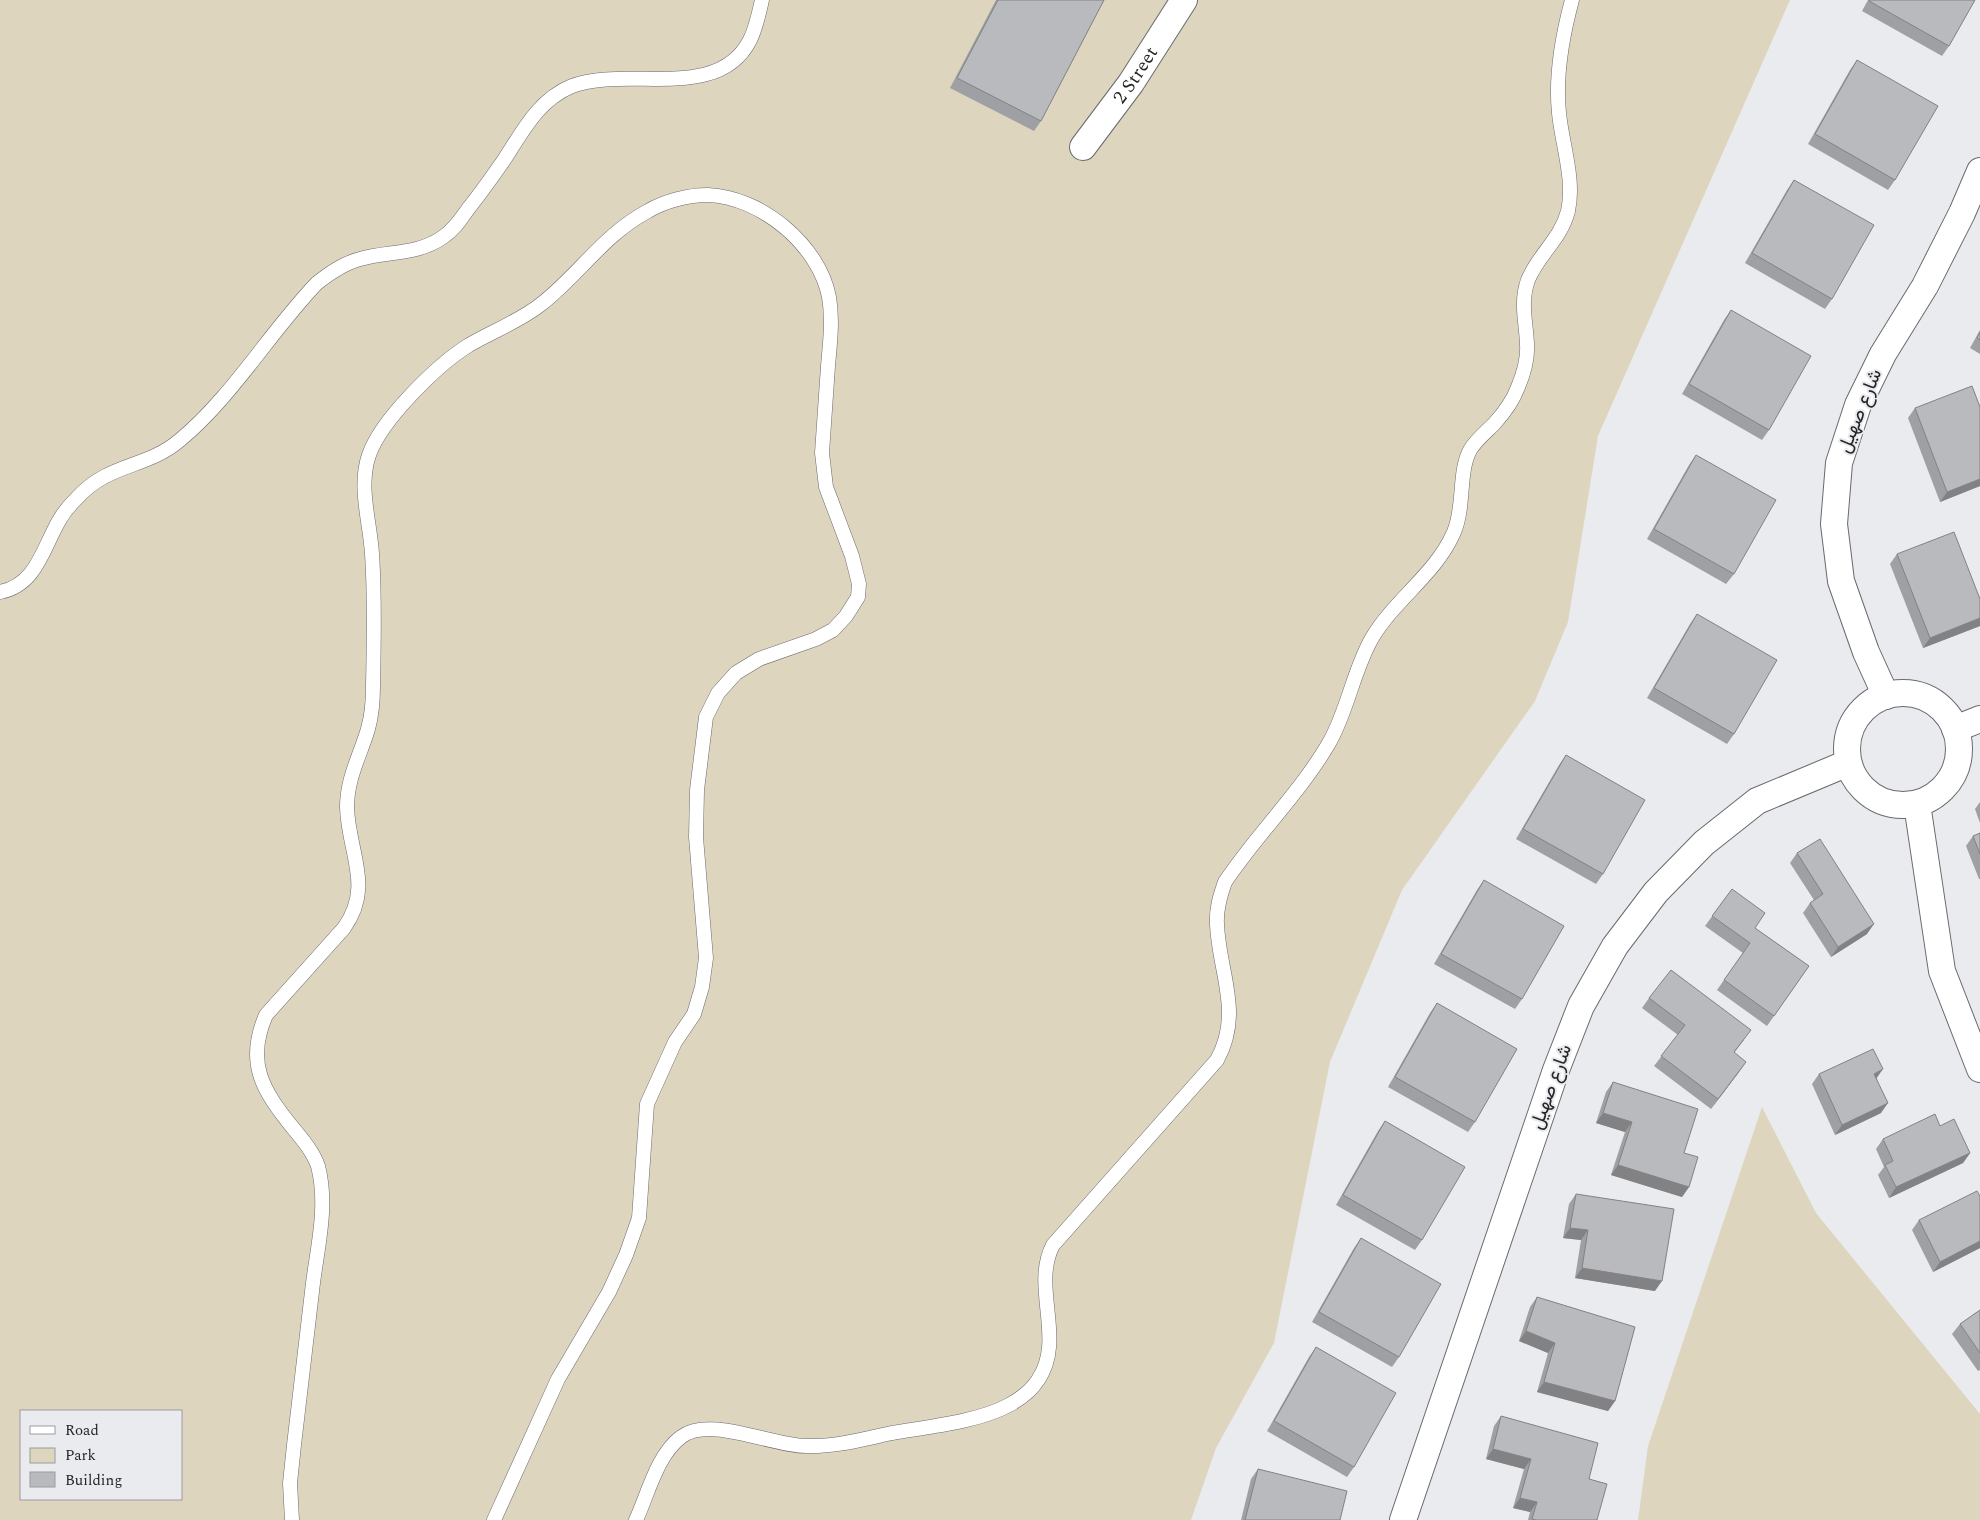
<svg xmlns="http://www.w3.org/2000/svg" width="1980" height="1520" font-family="Spectral,Vazirmatn,serif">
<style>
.green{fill:#ded5be;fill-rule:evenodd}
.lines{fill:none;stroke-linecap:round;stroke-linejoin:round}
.lane-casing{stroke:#696a6e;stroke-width:15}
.street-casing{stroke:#696a6e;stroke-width:28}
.lane{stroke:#fff;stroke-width:14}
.street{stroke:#fff;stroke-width:26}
.wall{fill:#9fa0a3}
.shaded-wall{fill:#828285}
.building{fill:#b9babe;stroke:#828285}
.labels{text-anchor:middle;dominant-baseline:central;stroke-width:4;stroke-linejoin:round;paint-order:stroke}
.street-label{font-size:19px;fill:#252527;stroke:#eaebef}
</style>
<rect width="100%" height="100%" fill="#eaebef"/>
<g class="green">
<path d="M 0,0 L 1790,0 L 1598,436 L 1568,622 L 1535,701 L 1402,890 L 1330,1062 L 1274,1343 L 1216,1448 L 1191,1520 L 0,1520 ZM 21,1411 L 181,1411 L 181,1499 L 21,1499 Z"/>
<path d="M 1762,1107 L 1816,1213 L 1980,1414 L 1980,1520 L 1638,1520 L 1648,1446 Z"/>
</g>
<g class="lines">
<g class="lane-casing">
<g id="lane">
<path d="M 0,592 C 37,585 43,547 60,519 C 64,512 70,505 76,499 C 109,462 146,469 180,440 C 232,397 270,332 317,283 C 330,273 344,263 360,259 C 388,251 418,255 443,237 C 454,230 461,219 468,209 C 481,193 492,177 504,160 C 523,131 538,100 572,86 C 627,65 718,103 750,40 C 756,28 759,13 762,0"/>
<path d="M 292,1520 L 290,1483 L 294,1445 C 300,1391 307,1337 313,1283 C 318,1244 328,1205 318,1166 C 313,1152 303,1140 293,1128 C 263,1091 245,1063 266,1015 L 344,928 C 374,886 348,852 347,807 C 347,778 360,756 368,729 C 372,715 373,700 373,686 C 374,642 375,597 372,554 C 370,521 358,487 369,455 C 381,420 437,365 469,345 C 493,331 518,322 540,305 C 579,275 603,235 648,211 C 665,201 688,195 708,195 C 761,197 819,245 829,297 C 833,320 830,343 828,366 C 826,395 824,424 822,453 L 826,487 L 852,556 L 859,584 L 858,597 L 846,616 L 833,630 L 816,639 L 759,659 L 736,673 L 718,693 L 706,717 L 697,790 L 696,837 L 706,958 L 702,987 L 694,1014 L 675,1042 L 647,1104 L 639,1218 L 626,1255 L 609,1292 L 558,1379 L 494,1520"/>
<path d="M 636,1520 C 648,1494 657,1455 681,1437 C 710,1415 771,1446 806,1446 C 835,1447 864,1439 892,1433 C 927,1427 978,1422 1009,1405 C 1020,1399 1031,1391 1038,1380 C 1066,1339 1031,1287 1053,1245 L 1217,1060 C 1243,1013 1219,973 1217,924 C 1216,909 1220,896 1225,882 C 1257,834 1300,793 1329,743 C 1348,710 1353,671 1372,638 C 1395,599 1436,574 1454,532 C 1465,506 1458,473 1470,450 C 1476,440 1486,432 1494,424 C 1504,413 1513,401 1518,387 C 1524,373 1528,359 1527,344 C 1526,321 1520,302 1528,280 C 1538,255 1561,239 1568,211 C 1575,180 1562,144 1559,113 C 1555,75 1562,37 1572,0"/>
</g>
</g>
<g class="street-casing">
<g id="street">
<path id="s1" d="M 1083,147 L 1131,83 L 1184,0"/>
<circle cx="1903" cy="749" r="56"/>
<path d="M 1886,696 L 1866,652 L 1841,581 L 1834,524 L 1839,463 L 1858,405 L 1883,354 L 1925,286 L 1962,213 L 1980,171"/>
<path d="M 1955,729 L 1980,719"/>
<path d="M 1917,804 L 1942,971 L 1980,1069"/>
<path d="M 1403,1520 L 1556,1070 L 1581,1006 L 1615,946 L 1656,892 L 1704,843 L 1757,801 L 1848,763"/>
</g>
</g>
<use href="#lane" class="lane"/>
<use href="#street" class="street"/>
</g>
<g class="wall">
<path d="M 996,0 L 1104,0 L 1041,121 L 1034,131 L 950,88 Z"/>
<path d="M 1868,0 L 1975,0 L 1949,46 L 1942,56 L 1862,11 Z"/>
<path d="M 1857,60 L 1895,180 L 1888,190 L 1808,144 L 1850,70 Z"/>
<path d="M 1794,180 L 1832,299 L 1825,309 L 1745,263 L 1787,190 Z"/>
<path d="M 1731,310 L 1769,430 L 1762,440 L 1682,394 L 1724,320 Z"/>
<path d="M 1980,330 L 1980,354 L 1970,348 Z"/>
<path d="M 1915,408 L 1980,486 L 1940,502 L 1908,418 Z"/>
<path d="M 1696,455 L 1734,574 L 1726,584 L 1647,539 L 1689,465 Z"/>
<path d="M 1897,554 L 1980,626 L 1923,648 L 1890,564 Z"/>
<path d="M 1697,614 L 1734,734 L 1727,744 L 1647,698 L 1690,624 Z"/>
<path d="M 1566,755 L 1603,874 L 1596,884 L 1516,839 L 1559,765 Z"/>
<path d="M 1980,802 L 1980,823 L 1975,809 Z"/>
<path d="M 1980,833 L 1980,879 L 1979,879 L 1966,846 L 1973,836 Z"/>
<path d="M 1797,853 L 1867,934 L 1831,957 L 1803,913 L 1810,903 L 1814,900 L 1790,863 Z"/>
<path d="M 1484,880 L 1522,999 L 1515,1009 L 1434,964 L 1477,890 Z"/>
<path d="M 1732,889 L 1755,928 L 1809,966 L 1767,1026 L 1717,990 L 1743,953 L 1705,926 Z"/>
<path d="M 1649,998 L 1744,1040 L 1734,1053 L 1739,1072 L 1711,1109 L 1654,1066 L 1678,1035 L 1642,1008 Z"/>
<path d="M 1437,1003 L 1475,1122 L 1468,1132 L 1388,1087 L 1430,1013 Z"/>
<path d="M 1819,1074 L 1877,1078 L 1881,1113 L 1835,1135 L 1812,1084 Z"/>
<path d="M 1613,1082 L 1684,1153 L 1689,1187 L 1682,1197 L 1611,1175 L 1625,1132 L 1596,1123 L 1606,1092 Z"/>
<path d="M 1385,1121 L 1422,1240 L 1415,1250 L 1336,1205 L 1378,1131 Z"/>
<path d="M 1940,1126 L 1970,1153 L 1963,1163 L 1889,1198 L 1878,1175 L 1884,1167 L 1876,1149 L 1883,1139 Z"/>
<path d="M 1576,1194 L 1655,1291 L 1575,1278 L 1581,1240 L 1563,1238 L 1569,1204 Z"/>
<path d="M 1919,1220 L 1980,1248 L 1933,1272 L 1912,1230 Z"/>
<path d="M 1361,1238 L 1399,1357 L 1392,1367 L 1312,1322 L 1354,1248 Z"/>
<path d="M 1537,1297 L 1615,1401 L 1608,1411 L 1537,1392 L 1548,1353 L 1519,1341 L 1530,1307 Z"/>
<path d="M 1980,1310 L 1980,1370 L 1978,1371 L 1952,1334 L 1960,1324 Z"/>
<path d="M 1316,1347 L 1354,1467 L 1347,1477 L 1267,1431 L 1309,1357 Z"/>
<path d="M 1501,1416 L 1589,1479 L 1597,1520 L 1528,1520 L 1530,1512 L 1513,1508 L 1524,1469 L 1486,1459 L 1494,1426 Z"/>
<path d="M 1258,1469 L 1340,1520 L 1241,1520 L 1251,1479 Z"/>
</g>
<g class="shaded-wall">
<path d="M 1980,479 L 1980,486 L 1940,502 L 1947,492 Z"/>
<path d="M 1980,618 L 1980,626 L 1923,648 L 1930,638 Z"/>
<path d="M 1874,924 L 1867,934 L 1831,957 L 1838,947 Z"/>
<path d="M 1746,1062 L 1739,1072 L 1711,1109 L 1718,1099 Z"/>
<path d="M 1883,1069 L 1876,1079 L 1874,1074 Z"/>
<path d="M 1888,1103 L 1881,1113 L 1835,1135 L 1842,1125 Z"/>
<path d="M 1603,1113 L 1632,1122 L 1625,1132 L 1596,1123 Z"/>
<path d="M 1970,1153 L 1963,1163 L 1889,1198 L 1896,1187 Z"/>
<path d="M 1618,1165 L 1689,1187 L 1682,1197 L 1611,1175 Z"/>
<path d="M 1570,1228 L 1588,1230 L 1581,1240 L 1563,1238 Z"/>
<path d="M 1980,1241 L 1980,1248 L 1933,1272 L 1940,1262 Z"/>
<path d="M 1582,1268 L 1662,1281 L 1655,1291 L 1575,1278 Z"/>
<path d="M 1526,1331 L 1555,1343 L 1548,1353 L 1519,1341 Z"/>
<path d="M 1544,1382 L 1615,1401 L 1608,1411 L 1537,1392 Z"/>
<path d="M 1493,1449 L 1531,1459 L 1524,1469 L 1486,1459 Z"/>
<path d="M 1520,1498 L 1537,1502 L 1530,1512 L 1513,1508 Z"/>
</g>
<g class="building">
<path d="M 998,0 L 1104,0 L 1041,121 L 957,78 Z"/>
<path d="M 1870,0 L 1975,0 L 1949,46 L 1869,1 Z"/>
<path d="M 1857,60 L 1938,106 L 1895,180 L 1815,134 Z"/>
<path d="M 1794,180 L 1874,225 L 1832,299 L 1752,253 Z"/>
<path d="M 1731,310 L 1811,356 L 1769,430 L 1689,384 Z"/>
<path d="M 1980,332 L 1980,340 L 1977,338 Z"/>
<path d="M 1972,386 L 1980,407 L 1980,479 L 1947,492 L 1915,408 Z"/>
<path d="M 1696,455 L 1776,500 L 1734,574 L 1654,529 Z"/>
<path d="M 1954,532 L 1980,599 L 1980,618 L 1930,638 L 1897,554 Z"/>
<path d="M 1697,614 L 1777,660 L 1734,734 L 1654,688 Z"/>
<path d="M 1566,755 L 1645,800 L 1603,874 L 1523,829 Z"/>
<path d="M 1980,833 L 1980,854 L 1973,836 Z"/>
<path d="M 1820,839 L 1874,924 L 1838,947 L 1810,903 L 1823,894 L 1797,853 Z"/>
<path d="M 1484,880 L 1564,926 L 1522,999 L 1441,954 Z"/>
<path d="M 1732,889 L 1765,913 L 1755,928 L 1809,966 L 1774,1016 L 1724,980 L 1750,943 L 1712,916 Z"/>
<path d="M 1671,970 L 1751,1030 L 1734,1052 L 1746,1062 L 1718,1099 L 1661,1056 L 1685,1025 L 1649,998 Z"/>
<path d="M 1437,1003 L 1517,1049 L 1475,1122 L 1395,1077 Z"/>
<path d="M 1873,1049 L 1883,1069 L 1874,1074 L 1888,1103 L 1842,1125 L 1819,1074 Z"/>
<path d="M 1613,1082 L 1698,1109 L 1684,1153 L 1698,1157 L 1689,1187 L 1618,1165 L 1632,1122 L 1603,1113 Z"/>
<path d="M 1935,1114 L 1940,1126 L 1954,1119 L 1970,1153 L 1896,1187 L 1885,1165 L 1893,1161 L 1883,1139 Z"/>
<path d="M 1385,1121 L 1465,1167 L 1422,1240 L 1343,1195 Z"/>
<path d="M 1977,1191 L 1980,1196 L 1980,1241 L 1940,1262 L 1919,1220 Z"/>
<path d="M 1576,1194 L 1674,1209 L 1662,1281 L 1582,1268 L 1588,1230 L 1570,1228 Z"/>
<path d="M 1361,1238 L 1441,1284 L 1399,1357 L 1319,1312 Z"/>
<path d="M 1537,1297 L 1635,1327 L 1615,1401 L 1544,1382 L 1555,1343 L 1526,1331 Z"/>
<path d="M 1980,1310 L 1980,1353 L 1960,1324 Z"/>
<path d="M 1316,1347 L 1396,1393 L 1354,1467 L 1274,1421 Z"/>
<path d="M 1501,1416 L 1598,1443 L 1589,1479 L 1607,1484 L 1597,1520 L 1536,1520 L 1532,1519 L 1537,1502 L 1520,1498 L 1531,1459 L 1493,1449 Z"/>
<path d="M 1258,1469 L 1347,1491 L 1340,1520 L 1245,1520 Z"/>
</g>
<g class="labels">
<g class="street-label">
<text stroke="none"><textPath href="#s1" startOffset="89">2 Street</textPath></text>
<text transform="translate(1860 411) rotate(-68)">شارع صهيل</text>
<text transform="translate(1551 1087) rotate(-70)">شارع صهيل</text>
</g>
</g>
<rect x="20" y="1410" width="162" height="90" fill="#eaebef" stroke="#9b9c9f"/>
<rect x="30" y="1426" width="25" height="8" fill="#ffffff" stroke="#9b9c9f"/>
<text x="65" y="1435" font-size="15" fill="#252527">Road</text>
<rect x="30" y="1448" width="25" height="15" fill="#ded5be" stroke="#9b9c9f"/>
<text x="65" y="1460" font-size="15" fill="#252527">Park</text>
<rect x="30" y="1472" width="25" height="15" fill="#b9babe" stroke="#9b9c9f"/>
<text x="65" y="1485" font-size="15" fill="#252527">Building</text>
</svg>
